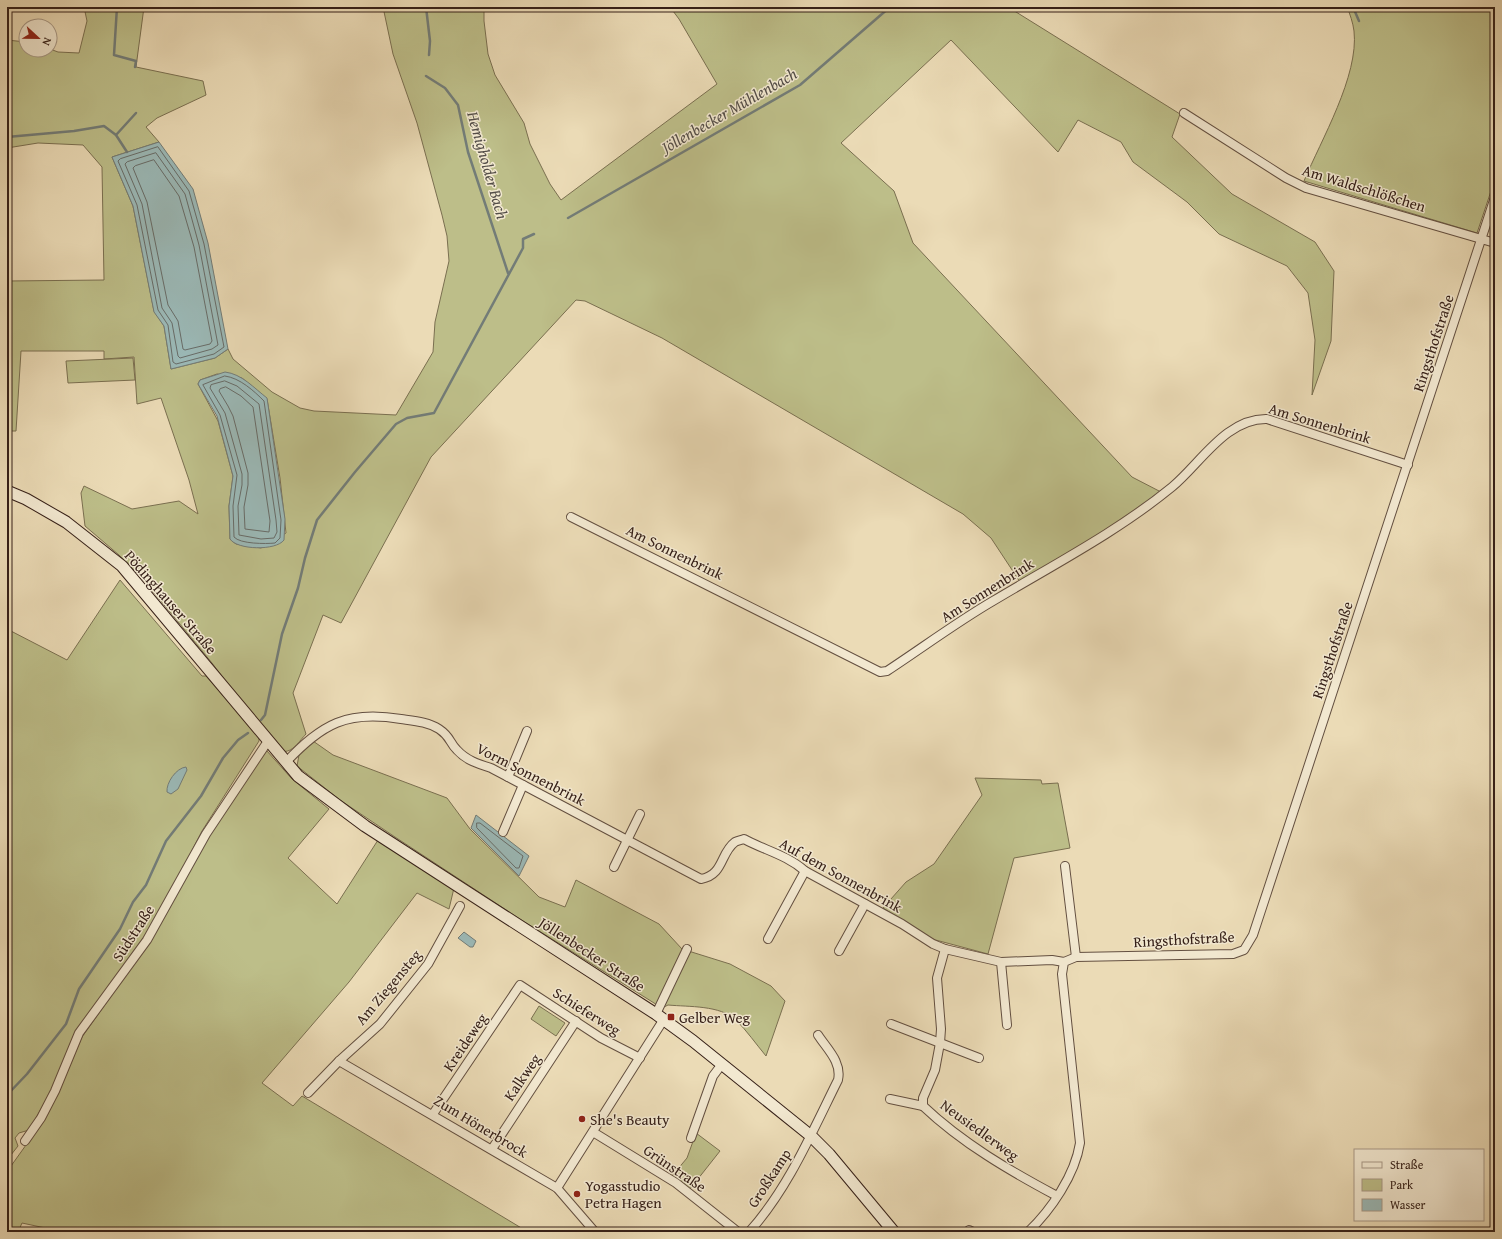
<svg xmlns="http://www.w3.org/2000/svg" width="1502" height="1239" font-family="'Gentium Book Plus',serif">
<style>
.green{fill:#bdbe89;stroke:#7a6f50;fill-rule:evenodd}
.water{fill:#9bb9b7;stroke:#737c77}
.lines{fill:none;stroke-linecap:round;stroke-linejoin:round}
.shore{stroke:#686c68;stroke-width:1}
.stream{stroke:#737c77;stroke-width:2.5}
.street-casing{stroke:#634f40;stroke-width:10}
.secondary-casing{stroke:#362018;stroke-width:13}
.street{stroke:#f2e8d0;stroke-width:8}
.secondary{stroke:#f2e8d0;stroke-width:11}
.poi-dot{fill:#8f2418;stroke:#f2e8d0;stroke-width:1.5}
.labels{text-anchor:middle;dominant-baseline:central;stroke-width:3;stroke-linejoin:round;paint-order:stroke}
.street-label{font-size:15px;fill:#362018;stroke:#f2e8d0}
.poi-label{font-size:15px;fill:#362018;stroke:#f2e8d0;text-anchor:start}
.water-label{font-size:16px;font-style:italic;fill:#544e48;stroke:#f2e8d0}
</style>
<rect width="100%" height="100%" fill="#ebdbb6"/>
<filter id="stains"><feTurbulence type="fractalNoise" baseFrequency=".005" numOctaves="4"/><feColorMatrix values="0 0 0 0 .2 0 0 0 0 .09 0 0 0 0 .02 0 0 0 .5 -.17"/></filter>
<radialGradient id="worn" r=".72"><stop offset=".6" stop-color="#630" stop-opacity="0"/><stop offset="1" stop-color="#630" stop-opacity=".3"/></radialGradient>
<g class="green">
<path d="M 84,7 L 144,7 L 136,67 L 203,81 L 206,95 L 157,118 L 146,127 L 159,142 L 112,157 L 133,206 L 154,311 L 164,326 L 171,369 L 215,358 L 228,349 L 233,359 L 272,392 L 300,408 L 314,411 L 396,415 L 433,352 L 435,322 L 449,261 L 447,236 L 442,215 L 417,123 L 393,54 L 383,7 L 484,7 L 484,21 L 488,54 L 495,75 L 524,123 L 530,144 L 550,184 L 561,200 L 717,84 L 679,19 L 670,7 L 1008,7 L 1180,114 L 1172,137 L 1232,194 L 1315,242 L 1334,271 L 1331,341 L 1312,395 L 1315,340 L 1308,293 L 1287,266 L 1219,234 L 1187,202 L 1133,162 L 1121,142 L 1078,120 L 1058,152 L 951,40 L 841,143 L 894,191 L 913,243 L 1132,477 L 1161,492 L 1146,506 L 1020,582 L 991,538 L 963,514 L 662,338 L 585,301 L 576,300 L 431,457 L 341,623 L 323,615 L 293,693 L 306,734 C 300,740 292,754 282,751 L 257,723 L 212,663 L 141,577 L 119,555 L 85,526 L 81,493 L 84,486 L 132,509 L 179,501 L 198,514 L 189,480 L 161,398 L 137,404 L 134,357 L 104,359 L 104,351 L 21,351 L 16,431 L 7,431 L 7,281 L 104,280 L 102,167 L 83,145 L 38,143 L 7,148 L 7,40 L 26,42 L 26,50 L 50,49 L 58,52 L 79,53 L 87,21 ZM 217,374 L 242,378 L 267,399 L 280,478 L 286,533 L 261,548 L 236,544 L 230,539 L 229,506 L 233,476 L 218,421 L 198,384 L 200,380 Z"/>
<path d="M 1347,7 L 1495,7 L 1495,179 L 1477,233 L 1304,181 C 1321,140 1359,76 1354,31 C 1353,23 1350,14 1347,7 Z"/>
<path d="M 133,358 L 135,380 L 68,383 L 66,361 Z"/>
<path d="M 120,580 L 202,676 L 206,676 L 259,737 L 259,741 L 202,831 L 157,919 L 77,1031 L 52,1090 L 29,1130 L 19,1133 L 15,1138 L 18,1146 L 7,1160 L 7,629 L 67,660 Z"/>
<path d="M 313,741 L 333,755 L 447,798 L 470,829 L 539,897 L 565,907 L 576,880 L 659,924 L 682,949 L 730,964 L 771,986 L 785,1001 L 766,1056 C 756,1044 747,1031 736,1020 C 720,1005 689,1007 668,1005 L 662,1008 L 520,919 L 395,837 L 340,800 L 297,766 L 299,755 Z"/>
<path d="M 267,751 L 292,779 L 329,809 L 288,858 L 337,904 L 378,840 L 454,888 L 449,909 L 417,893 L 349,982 L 262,1083 L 293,1106 L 302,1096 L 528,1232 L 55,1232 L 50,1229 L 22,1223 L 18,1232 L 7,1232 L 7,1167 L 9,1165 L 11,1166 L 41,1124 L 57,1096 L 82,1037 L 150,941 L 169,909 L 207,834 L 263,752 Z"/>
<path d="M 975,778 L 1041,780 L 1042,784 L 1058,783 L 1070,848 L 1014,858 L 988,954 L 932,939 L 883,908 L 906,882 L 934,864 L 982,795 Z"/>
<path d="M 539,1006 L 565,1023 L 556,1036 L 531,1019 Z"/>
<path d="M 696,1133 L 720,1151 L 690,1189 L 672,1176 L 687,1158 Z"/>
</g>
<g class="water">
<path d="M 159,142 L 193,189 L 208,243 L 228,349 L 215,358 L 171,369 L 164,326 L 154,312 L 133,206 L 112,157 Z"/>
<path d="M 225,372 C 242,374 254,388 267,398 L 285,519 L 284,540 C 276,551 237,550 230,539 L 229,506 L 233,476 L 217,416 L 198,384 L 200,380 Z"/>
<path d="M 186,767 L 187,770 L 178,789 L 171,794 L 167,792 C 166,783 176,768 186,767 Z"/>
<path d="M 476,815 L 529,856 L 519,876 L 471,828 Z"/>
<path d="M 464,932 L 476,941 L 473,947 L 470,947 L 458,938 Z"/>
</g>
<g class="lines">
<g class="shore">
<path d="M 158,147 L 189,191 L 204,244 L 224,347 L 214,354 L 176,364 L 173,362 L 168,325 L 158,310 L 137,205 L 118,161 L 120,159 Z"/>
<path d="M 156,153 L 185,194 L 199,245 L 218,345 L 212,349 L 180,358 L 178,356 L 172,323 L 162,308 L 142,204 L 125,164 L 127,162 Z"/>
<path d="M 154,160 L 179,196 L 194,247 L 212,341 L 210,344 L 185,350 L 183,349 L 178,321 L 168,305 L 147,202 L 133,168 L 135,166 Z"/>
<path d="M 225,376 C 240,378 254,391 264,401 L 281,520 L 280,538 L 275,543 C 266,544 240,544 234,537 L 233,506 L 237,475 L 220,415 L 203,385 Z"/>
<path d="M 225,381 L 237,386 L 259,404 L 276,520 L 277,532 L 274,538 L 261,539 L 239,535 L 238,506 L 242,485 L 242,474 L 225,413 L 210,388 L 211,385 Z"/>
<path d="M 226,387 L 241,396 L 253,407 L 270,521 L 269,532 L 245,529 L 244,507 L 248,485 L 248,473 L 233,416 L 228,406 L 219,391 L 220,389 Z"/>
<path d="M 477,823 L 480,823 L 523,856 L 519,868 L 516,868 L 477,828 Z"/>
</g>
<g class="stream">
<path d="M 117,7 L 114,55 L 136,61 L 135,67"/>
<path d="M 426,7 L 430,41 L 429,55"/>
<path d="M 1353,7 L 1359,21"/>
<path d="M 426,76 L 445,88 L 458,105 L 468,152 L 508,273"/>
<path d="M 7,137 L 74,131 L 104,126 L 116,135"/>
<path d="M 127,152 L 116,135 L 136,113"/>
<path d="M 568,218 L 800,85 L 890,7"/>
<path d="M 261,720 L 265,715 L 282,634 L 298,588 L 305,558 L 317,520 L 355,472 L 396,424 L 407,418 L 434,413 L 523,248 L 523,239 L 534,234"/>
<path d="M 7,1095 L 27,1074 L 66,1024 L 79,989 L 120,929 L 133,902 L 146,885 L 166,841 L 201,796 L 223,758 L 238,740 L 248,733"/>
</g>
<g class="street-casing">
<g id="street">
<path d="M 1184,113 L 1286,178 L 1306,188 L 1495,243"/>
<path d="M 571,517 L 880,672 L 887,671 C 922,648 957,622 993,601 C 1053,565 1117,532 1172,487 C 1200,464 1226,418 1267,419 L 1408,465"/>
<path d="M 286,762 C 323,724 346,710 401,719 C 415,721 428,722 439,729 C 451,737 449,742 457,750 C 466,760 478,764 491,768 L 701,879 C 724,875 720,853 735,842 C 737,841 741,840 744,839 C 764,850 787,855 805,871 L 902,924 L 933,944 L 945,949 L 1001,962 L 1052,960 L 1064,962"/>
<path d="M 508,777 L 527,731"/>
<path d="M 503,832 L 523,785"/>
<path d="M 1065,866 L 1076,957"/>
<path d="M 614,867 L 640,814"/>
<path d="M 768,939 L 805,871"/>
<path d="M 945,949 L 937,978 L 941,1029 L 940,1043 L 935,1070 L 923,1098 L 923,1106 C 962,1143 1010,1171 1057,1196"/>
<path d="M 839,951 L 865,904"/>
<path d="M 1001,962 L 1007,1025"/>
<path d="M 656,1014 L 687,949"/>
<path d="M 891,1024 L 979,1058"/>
<path d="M 339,1061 L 557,1188 L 595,1232"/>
<path d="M 308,1093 L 339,1061 L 380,1024 L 428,964 L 460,906"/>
<path d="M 890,1099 L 923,1106"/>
<path d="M 433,1114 L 520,985 L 601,1038 L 640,1058"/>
<path d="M 593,1132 L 676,1183 L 738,1232"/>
<path d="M 691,1138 L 713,1076 L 722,1064"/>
<path d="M 25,1141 L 41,1118 L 55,1091 L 79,1033 L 147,940 L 206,834 L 268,741"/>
<path d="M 492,1149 L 576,1021"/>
<path d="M 557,1188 L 664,1019"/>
<path d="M 749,1232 C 788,1189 812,1132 838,1080 C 842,1062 827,1049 818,1035"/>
<path d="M 967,1232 L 969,1230 L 973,1232"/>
<path d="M 1028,1232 C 1051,1210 1075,1175 1080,1143 L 1062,974 L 1064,962 L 1076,957 L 1233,954 L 1244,950 L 1253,935 L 1495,197"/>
</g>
</g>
<g class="secondary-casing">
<path id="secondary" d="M 7,491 L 26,499 L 66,522 L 122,566 L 298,776 L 365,826 L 656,1014 L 693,1041 L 811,1136 L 829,1154 L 894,1232"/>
</g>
<use href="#street" class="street"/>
<use href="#secondary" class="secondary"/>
</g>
<g class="poi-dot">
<rect x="667" y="1013" width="8" height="8" rx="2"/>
<circle cx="582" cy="1119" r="4"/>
<circle cx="577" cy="1194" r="4"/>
</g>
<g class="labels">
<g class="street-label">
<text transform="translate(1364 188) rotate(17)">Am Waldschlößchen</text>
<text transform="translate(1433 343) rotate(-72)">Ringsthofstraße</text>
<text transform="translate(1320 423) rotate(17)">Am Sonnenbrink</text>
<text transform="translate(675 552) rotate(26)">Am Sonnenbrink</text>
<text transform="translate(987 590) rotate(-32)">Am Sonnenbrink</text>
<text transform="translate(171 602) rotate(49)">Pödinghauser Straße</text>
<text transform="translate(1332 650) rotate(-72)">Ringsthofstraße</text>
<text transform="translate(531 774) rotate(27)">Vorm Sonnenbrink</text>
<text transform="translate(841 875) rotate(29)">Auf dem Sonnenbrink</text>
<text transform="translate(133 933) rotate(-57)">Südstraße</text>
<text transform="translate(1184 939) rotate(-3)">Ringsthofstraße</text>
<text transform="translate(592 954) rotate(33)">Jöllenbecker Straße</text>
<text transform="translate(388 987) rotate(-50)">Am Ziegensteg</text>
<text transform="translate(587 1011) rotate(32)">Schieferweg</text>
<text transform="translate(465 1042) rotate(-56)">Kreideweg</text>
<text transform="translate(522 1077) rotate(-56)">Kalkweg</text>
<text transform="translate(481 1126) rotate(31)">Zum Hönerbrock</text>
<text transform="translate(980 1130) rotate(36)">Neusiedlerweg</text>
<text transform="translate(675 1168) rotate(34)">Grünstraße</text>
<text transform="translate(769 1178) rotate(-57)">Großkamp</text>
</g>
<g class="poi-label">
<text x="679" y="1017">Gelber Weg</text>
<text x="590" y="1119">She's Beauty</text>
<text x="585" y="1185">Yogasstudio<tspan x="585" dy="17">Petra Hagen</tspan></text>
</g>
<g class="water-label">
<text transform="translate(729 110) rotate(-30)">Jöllenbecker Mühlenbach</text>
<text transform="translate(488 165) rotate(74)">Hemigholder Bach</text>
</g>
</g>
<rect width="1502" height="1239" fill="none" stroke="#ebdbb6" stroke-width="24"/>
<rect x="8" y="8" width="1486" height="1223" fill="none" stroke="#362018" stroke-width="2"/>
<rect x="12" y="12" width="1478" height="1215" fill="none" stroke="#362018"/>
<rect x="1354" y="1149" width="130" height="72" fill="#f2e8d0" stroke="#a79886"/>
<rect x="1362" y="1162" width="20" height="6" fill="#f2e8d0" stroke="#a79886"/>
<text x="1390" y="1169" font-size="12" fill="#362018">Straße</text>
<rect x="1362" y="1179" width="20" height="12" fill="#bdbe89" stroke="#a79886"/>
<text x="1390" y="1189" font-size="12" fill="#362018">Park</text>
<rect x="1362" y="1199" width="20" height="12" fill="#9bb9b7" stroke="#a79886"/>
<text x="1390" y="1209" font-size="12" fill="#362018">Wasser</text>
<g transform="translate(38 38) rotate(112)"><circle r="19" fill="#f2e8d0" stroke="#a79886"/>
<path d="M0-3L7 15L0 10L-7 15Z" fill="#8f2418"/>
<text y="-6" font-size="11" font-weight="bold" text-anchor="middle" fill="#362018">N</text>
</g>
<rect width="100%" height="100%" filter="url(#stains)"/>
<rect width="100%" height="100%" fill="url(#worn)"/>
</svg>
